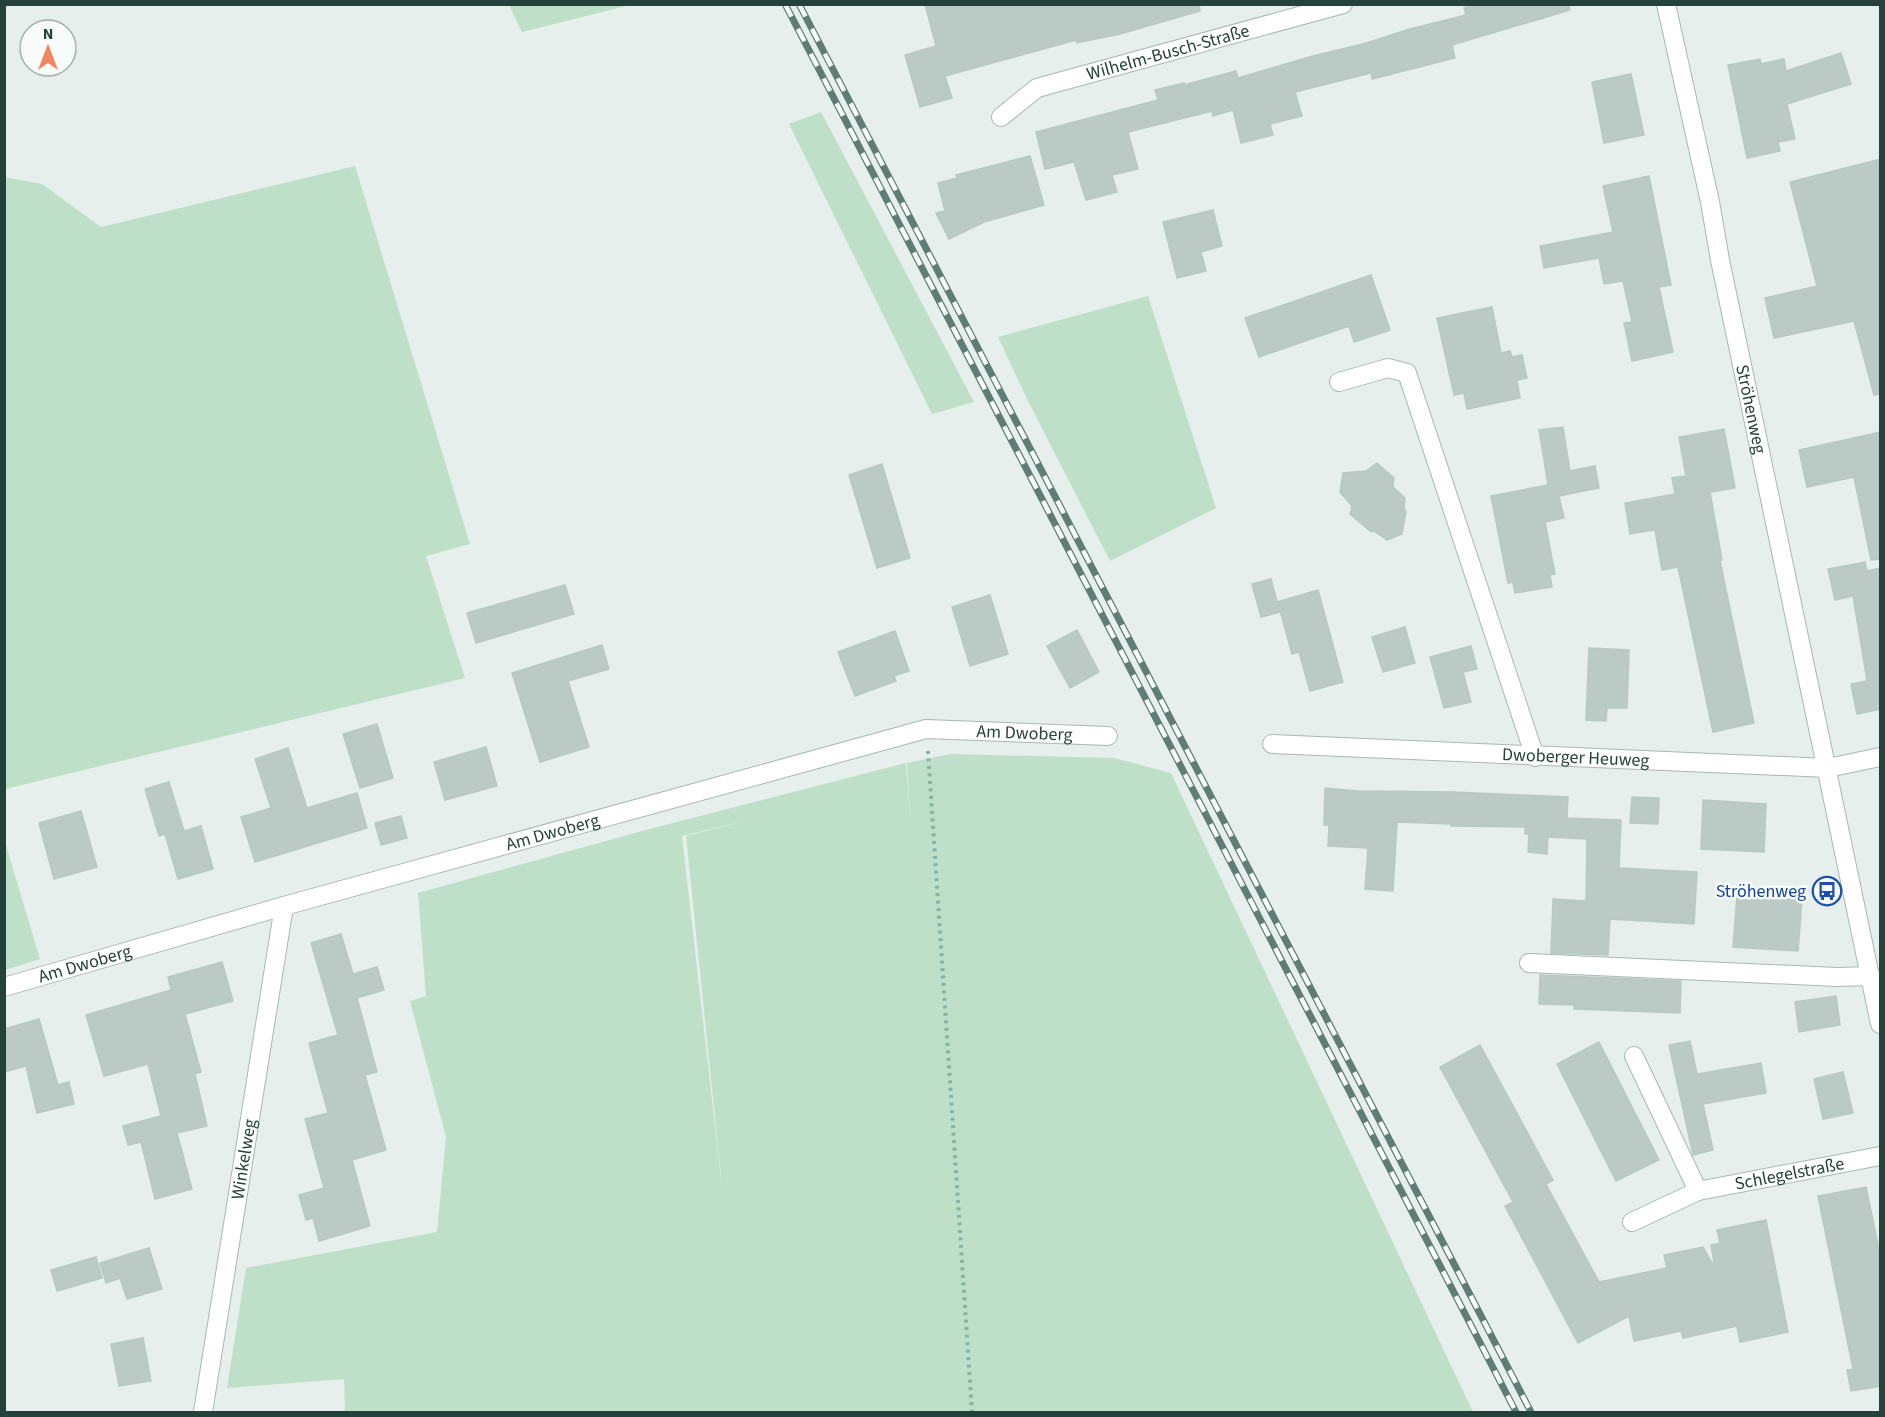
<svg xmlns="http://www.w3.org/2000/svg" width="1885" height="1417" font-family="'Source Sans 3',sans-serif">
<style>
.green{fill:#bfe0c8;fill-rule:evenodd}
.building{fill:#bbcac4;stroke:#b8c9c2;stroke-width:1.5}
.lines{fill:none;stroke-linecap:round;stroke-linejoin:round}
.minor-casing{stroke:#a8b8b2;stroke-width:20}
.path{stroke:#86b3a5;stroke-width:4;stroke-dasharray:3 4.5;stroke-linecap:butt}
.minor{stroke:#fff;stroke-width:18}
.rail-casing{stroke:#5f7d75;stroke-width:7}
.rail{stroke:#f7fbf9;stroke-width:4.5;stroke-dasharray:14;stroke-linecap:butt}
.labels{text-anchor:middle;dominant-baseline:central;stroke-width:5;stroke-linejoin:round;paint-order:stroke}
.street-label{font-size:18px;fill:#24423a;stroke:#f7fbf9}
.transit-label{font-size:18px;fill:#164399;stroke:#f7fbf9;text-anchor:end}
</style>
<rect width="100%" height="100%" fill="#e6efeb"/>
<g class="green">
<path d="M 509,5 L 630,5 L 522,32 Z"/>
<path d="M 821,112 L 974,402 L 932,414 L 789,124 Z"/>
<path d="M 355,166 L 470,544 L 426,556 L 465,678 L 5,789 L 5,177 L 42,184 L 101,227 Z"/>
<path d="M 1148,296 L 1216,508 L 1110,561 L 1027,399 L 998,337 Z"/>
<path d="M 951,754 L 1114,758 L 1171,773 L 1473,1412 L 344,1412 L 345,1406 L 344,1379 L 227,1388 L 246,1268 L 437,1232 L 446,1137 L 410,1001 L 426,996 L 418,893 L 642,831 L 906,763 L 911,828 L 907,763 ZM 757,818 L 686,836 L 723,1196 L 682,836 Z"/>
<path d="M 5,842 L 40,959 L 5,970 L 4,970 Z"/>
</g>
<g class="building">
<path d="M 925,4 L 1199,4 L 1200,11 L 1120,34 L 1077,43 L 1076,40 L 945,76 L 952,98 L 920,107 L 905,55 L 936,46 Z"/>
<path d="M 1476,4 L 1569,4 L 1570,10 L 1452,45 L 1455,58 L 1372,79 L 1371,73 L 1295,92 L 1302,116 L 1270,124 L 1273,135 L 1241,143 L 1233,110 L 1213,116 L 1212,111 L 1128,132 L 1138,169 L 1112,175 L 1117,192 L 1086,200 L 1074,162 L 1045,169 L 1036,132 L 1158,100 L 1155,90 L 1184,83 L 1184,85 L 1236,71 L 1238,78 L 1313,56 L 1363,44 L 1410,29 L 1466,15 L 1464,8 Z"/>
<path d="M 1841,53 L 1851,84 L 1787,104 L 1795,139 L 1778,142 L 1780,151 L 1747,158 L 1728,65 L 1760,59 L 1761,64 L 1784,59 L 1786,71 Z"/>
<path d="M 1631,74 L 1644,135 L 1604,143 L 1592,82 Z"/>
<path d="M 1030,156 L 1044,205 L 984,222 L 949,239 L 936,213 L 945,211 L 938,183 L 957,178 L 956,175 Z"/>
<path d="M 1881,159 L 1881,394 L 1874,395 L 1854,321 L 1774,338 L 1765,298 L 1817,286 L 1790,182 Z"/>
<path d="M 1649,176 L 1671,285 L 1659,287 L 1673,352 L 1632,361 L 1624,323 L 1632,322 L 1623,281 L 1604,284 L 1599,258 L 1544,268 L 1540,246 L 1613,232 L 1603,186 Z"/>
<path d="M 1213,210 L 1222,246 L 1201,252 L 1206,271 L 1177,278 L 1163,222 Z"/>
<path d="M 1371,275 L 1390,330 L 1354,342 L 1349,326 L 1259,357 L 1245,318 Z"/>
<path d="M 1492,307 L 1501,353 L 1510,351 L 1512,357 L 1522,355 L 1527,378 L 1517,380 L 1520,398 L 1467,409 L 1464,393 L 1454,395 L 1437,318 Z"/>
<path d="M 1563,427 L 1570,471 L 1595,466 L 1599,488 L 1559,496 L 1564,518 L 1545,522 L 1555,574 L 1550,575 L 1552,587 L 1515,593 L 1513,582 L 1508,583 L 1491,496 L 1548,485 L 1539,430 Z"/>
<path d="M 1724,429 L 1735,488 L 1710,492 L 1722,560 L 1720,561 L 1754,723 L 1713,732 L 1678,567 L 1662,570 L 1655,530 L 1630,534 L 1625,503 L 1675,494 L 1672,478 L 1686,476 L 1679,437 Z"/>
<path d="M 1881,432 L 1881,559 L 1871,560 L 1854,477 L 1807,487 L 1799,450 Z"/>
<path d="M 1377,463 L 1394,478 L 1393,487 L 1405,498 L 1404,509 L 1406,511 L 1402,534 L 1387,540 L 1374,531 L 1371,532 L 1350,514 L 1352,506 L 1340,492 L 1343,473 L 1366,471 Z"/>
<path d="M 882,464 L 910,558 L 877,568 L 849,475 Z"/>
<path d="M 1865,562 L 1867,571 L 1881,568 L 1881,709 L 1857,714 L 1851,684 L 1867,681 L 1853,596 L 1835,600 L 1828,569 Z"/>
<path d="M 1271,579 L 1277,602 L 1318,590 L 1343,682 L 1310,691 L 1299,652 L 1292,654 L 1278,603 L 1280,612 L 1261,617 L 1252,584 Z"/>
<path d="M 565,585 L 574,614 L 476,643 L 467,613 Z"/>
<path d="M 990,595 L 1008,654 L 970,666 L 952,607 Z"/>
<path d="M 1405,627 L 1415,663 L 1383,672 L 1372,637 Z"/>
<path d="M 1077,630 L 1099,672 L 1070,688 L 1047,646 Z"/>
<path d="M 895,631 L 909,671 L 894,676 L 896,681 L 855,696 L 838,652 Z"/>
<path d="M 602,645 L 609,669 L 568,681 L 589,747 L 540,762 L 512,673 Z"/>
<path d="M 1471,646 L 1477,669 L 1463,672 L 1471,702 L 1444,708 L 1430,657 Z"/>
<path d="M 1589,648 L 1629,650 L 1627,708 L 1607,708 L 1606,721 L 1586,720 Z"/>
<path d="M 377,724 L 393,778 L 360,788 L 343,734 Z"/>
<path d="M 486,747 L 497,786 L 445,800 L 434,762 Z"/>
<path d="M 288,748 L 307,808 L 357,793 L 367,828 L 255,862 L 241,817 L 271,808 L 255,759 Z"/>
<path d="M 169,782 L 184,831 L 201,826 L 213,869 L 178,879 L 165,834 L 159,836 L 145,789 Z"/>
<path d="M 1325,788 L 1358,791 L 1453,792 L 1568,797 L 1567,818 L 1621,820 L 1619,868 L 1697,872 L 1694,924 L 1610,919 L 1608,955 L 1551,953 L 1553,899 L 1586,901 L 1587,839 L 1548,837 L 1547,854 L 1528,852 L 1529,834 L 1525,834 L 1525,827 L 1451,826 L 1451,824 L 1397,822 L 1393,891 L 1365,889 L 1368,848 L 1328,846 L 1329,825 L 1324,825 Z"/>
<path d="M 1632,797 L 1659,798 L 1658,824 L 1630,823 Z"/>
<path d="M 1703,800 L 1766,804 L 1764,852 L 1701,849 Z"/>
<path d="M 81,811 L 97,867 L 54,879 L 39,823 Z"/>
<path d="M 401,816 L 407,838 L 381,845 L 375,823 Z"/>
<path d="M 1737,896 L 1802,900 L 1798,951 L 1733,947 Z"/>
<path d="M 341,934 L 353,974 L 377,967 L 384,990 L 357,998 L 377,1072 L 365,1075 L 386,1150 L 352,1160 L 370,1226 L 319,1241 L 313,1218 L 306,1220 L 299,1195 L 324,1188 L 305,1119 L 328,1113 L 309,1043 L 338,1035 L 311,943 Z"/>
<path d="M 222,962 L 233,1001 L 185,1014 L 201,1072 L 195,1074 L 207,1126 L 177,1133 L 192,1189 L 155,1199 L 141,1142 L 128,1145 L 123,1126 L 161,1116 L 148,1064 L 104,1076 L 86,1015 L 171,990 L 168,977 Z"/>
<path d="M 1540,975 L 1681,981 L 1680,1013 L 1574,1009 L 1574,1005 L 1539,1004 Z"/>
<path d="M 1836,996 L 1840,1025 L 1799,1032 L 1795,1002 Z"/>
<path d="M 39,1019 L 58,1085 L 69,1082 L 74,1104 L 37,1113 L 26,1066 L 4,1072 L 4,1029 Z"/>
<path d="M 1690,1041 L 1697,1074 L 1761,1063 L 1766,1093 L 1703,1104 L 1713,1150 L 1693,1155 L 1669,1045 Z"/>
<path d="M 1599,1042 L 1659,1160 L 1616,1181 L 1557,1064 Z"/>
<path d="M 1480,1045 L 1553,1180 L 1546,1184 L 1599,1282 L 1667,1268 L 1664,1255 L 1703,1247 L 1712,1263 L 1714,1262 L 1711,1245 L 1720,1243 L 1717,1230 L 1766,1220 L 1788,1332 L 1740,1342 L 1737,1326 L 1683,1338 L 1681,1331 L 1634,1341 L 1629,1316 L 1578,1343 L 1505,1206 L 1513,1202 L 1440,1067 Z"/>
<path d="M 1843,1072 L 1853,1113 L 1823,1119 L 1814,1079 Z"/>
<path d="M 1866,1187 L 1881,1259 L 1881,1386 L 1851,1391 L 1847,1370 L 1853,1369 L 1818,1196 Z"/>
<path d="M 149,1248 L 162,1289 L 127,1299 L 120,1278 L 106,1283 L 100,1263 Z"/>
<path d="M 96,1257 L 102,1278 L 57,1291 L 51,1270 Z"/>
<path d="M 143,1338 L 151,1381 L 119,1386 L 111,1344 Z"/>
</g>
<g class="lines">
<g class="minor-casing">
<g id="minor">
<path id="s1" d="M 1666,4 L 1710,202 L 1720,260 L 1880,1024"/>
<path id="s2" d="M 1001,117 L 1037,88 L 1343,4"/>
<path d="M 1339,382 L 1388,368 L 1407,373 L 1535,757"/>
<path id="s3" d="M 1272,744 L 1828,768 L 1880,757"/>
<path d="M 1529,963 L 1837,977 L 1871,976"/>
<path id="s4" d="M 4,987 L 284,906 L 926,729 L 1108,736"/>
<path d="M 1634,1056 L 1698,1191"/>
<path id="s5" d="M 1632,1222 L 1698,1191 L 1880,1156"/>
<path id="s6" d="M 203,1412 L 284,906"/>
</g>
</g>
<path class="path" d="M 928,751 L 972,1412"/>
<use href="#minor" class="minor"/>
<g class="rail-casing">
<g id="rail">
<path d="M 785,4 L 1516,1412"/>
<path d="M 799,4 L 1531,1412"/>
</g>
</g>
<use href="#rail" class="rail"/>
</g>
<defs>
<g id="bus-ring" transform="scale(1.5)"><circle r="9.5" fill="#f7fbf9" stroke="#1a4fb4" stroke-width="1.5"/><path d="M-5-6H5V4H4V6H2V4H-2V6H-4V4H-5ZM-3.5-4V0h7V-4ZM-3.5 1.2v1.5H-2V1.2ZM2 1.2v1.5H3.5V1.2Z" fill="#1a4fb4"/></g>
</defs>
<g fill-rule="evenodd">
<use href="#bus-ring" x="1827" y="891"/>
</g>
<g class="labels">
<g class="street-label">
<text stroke="none"><textPath href="#s2" startOffset="182">Wilhelm-Busch-Straße</textPath></text>
<text stroke="none"><textPath href="#s1" startOffset="414">Ströhenweg</textPath></text>
<text stroke="none"><textPath href="#s4" startOffset="1056">Am Dwoberg</textPath></text>
<text stroke="none"><textPath href="#s3" startOffset="304">Dwoberger Heuweg</textPath></text>
<text stroke="none"><textPath href="#s4" startOffset="570">Am Dwoberg</textPath></text>
<text stroke="none"><textPath href="#s4" startOffset="84">Am Dwoberg</textPath></text>
<text stroke="none"><textPath href="#s6" startOffset="256">Winkelweg</textPath></text>
<text stroke="none"><textPath href="#s5" startOffset="166">Schlegelstraße</textPath></text>
</g>
<g class="transit-label">
<text x="1806" y="891">Ströhenweg</text>
</g>
</g>
<rect width="1885" height="1417" fill="none" stroke="#24423a" stroke-width="12"/>
<g transform="translate(48 48)"><circle r="28" fill="#f7fbf9" stroke="#a3b1ad" stroke-width="1.5"/>
<path d="M0-4.5L10 22L0 15L-10 22Z" fill="#f4845f"/>
<text y="-9" font-size="16" font-weight="bold" text-anchor="middle" fill="#24423a">N</text>
</g>
</svg>
